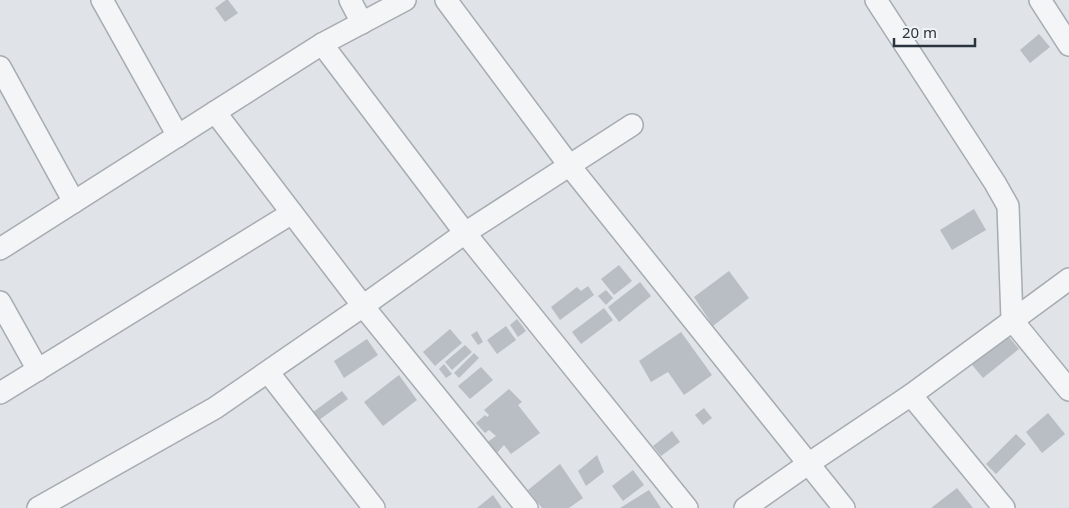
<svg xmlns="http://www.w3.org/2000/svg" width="1069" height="508" font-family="'Noto Sans',sans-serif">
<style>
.building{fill:#b8bec4}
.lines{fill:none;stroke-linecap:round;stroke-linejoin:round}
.street-casing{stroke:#a6acb2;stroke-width:24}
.street{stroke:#f3f5f7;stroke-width:21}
</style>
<rect width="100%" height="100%" fill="#e0e4e8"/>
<g class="building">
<path d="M 226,0 L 228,0 L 238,13 L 225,22 L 215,8 Z"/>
<path d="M 1039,34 L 1050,47 L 1030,63 L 1020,50 Z"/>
<path d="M 974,209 L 986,230 L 952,250 L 940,230 Z"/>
<path d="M 619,265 L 632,281 L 614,295 L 601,279 Z"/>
<path d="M 729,271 L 749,298 L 713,326 L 694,297 Z"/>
<path d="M 640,282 L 651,296 L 619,322 L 608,307 Z"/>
<path d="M 588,286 L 594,295 L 560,320 L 551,307 L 577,287 L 581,291 Z"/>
<path d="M 606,290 L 613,298 L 606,305 L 598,296 Z"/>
<path d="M 604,308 L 613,320 L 581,344 L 572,332 Z"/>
<path d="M 517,319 L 526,331 L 518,337 L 510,325 Z"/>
<path d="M 506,326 L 516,340 L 497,354 L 487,340 Z"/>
<path d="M 450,329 L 462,343 L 435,366 L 423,352 Z"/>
<path d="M 477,331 L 483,342 L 478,345 L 471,335 Z"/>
<path d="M 1004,331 L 1019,349 L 983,378 L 968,360 Z"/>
<path d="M 681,332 L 712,375 L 684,395 L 668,372 L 651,382 L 639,361 Z"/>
<path d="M 367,339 L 378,355 L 344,378 L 334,361 Z"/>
<path d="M 465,345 L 472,352 L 452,370 L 445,362 Z"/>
<path d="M 474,353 L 479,358 L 459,378 L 454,373 Z"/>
<path d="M 444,364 L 452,374 L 446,378 L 439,369 Z"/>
<path d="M 481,367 L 493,380 L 470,399 L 458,386 Z"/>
<path d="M 399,375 L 417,400 L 383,426 L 364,402 Z"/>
<path d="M 509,389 L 522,402 L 518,405 L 540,433 L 511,454 L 504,445 L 496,454 L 486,443 L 496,436 L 489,430 L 485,433 L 476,423 L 485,415 L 487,417 L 489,415 L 484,410 Z"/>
<path d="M 342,391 L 348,399 L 319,420 L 313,412 Z"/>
<path d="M 704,408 L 712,418 L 703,425 L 695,415 Z"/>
<path d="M 1048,413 L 1065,434 L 1042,453 L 1026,432 Z"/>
<path d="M 672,431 L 680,442 L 661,456 L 653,446 Z"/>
<path d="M 1016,434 L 1026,444 L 996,474 L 986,464 Z"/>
<path d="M 597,455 L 604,472 L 586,486 L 578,471 Z"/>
<path d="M 560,464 L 583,498 L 569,508 L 542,508 L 528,490 Z"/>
<path d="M 633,470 L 644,485 L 623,501 L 612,486 Z"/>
<path d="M 957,488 L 973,508 L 931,508 Z"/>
<path d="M 649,490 L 661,508 L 620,508 Z"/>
<path d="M 493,495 L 502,508 L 477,508 Z"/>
</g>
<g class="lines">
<g class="street-casing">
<g id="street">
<path d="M 102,0 L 178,136"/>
<path d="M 350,0 L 362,23"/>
<path d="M 446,0 L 569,165 L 844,508"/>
<path d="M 876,0 L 995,183 L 1008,206 L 1012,320 L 1069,390"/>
<path d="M 1040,0 L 1069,45"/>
<path d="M 322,44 L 465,233 L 687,508"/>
<path d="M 0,67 L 74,202"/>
<path d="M 215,112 L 363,306 L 527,508"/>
<path d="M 0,249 L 322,44 L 405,0"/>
<path d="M 0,302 L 38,370"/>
<path d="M 268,372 L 374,508"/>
<path d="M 0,393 L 292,213"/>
<path d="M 911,395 L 1004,508"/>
<path d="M 38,508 L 215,408 L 363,306 L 465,233 L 632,125"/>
<path d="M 745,508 L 808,464 L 911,395 L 1069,279"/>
</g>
</g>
<use href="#street" class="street"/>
</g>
<path d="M894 38v8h81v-8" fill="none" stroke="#2a343e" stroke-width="2.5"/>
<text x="902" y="38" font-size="15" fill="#2a343e" stroke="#f0f3f6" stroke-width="4" paint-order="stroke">20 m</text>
</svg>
